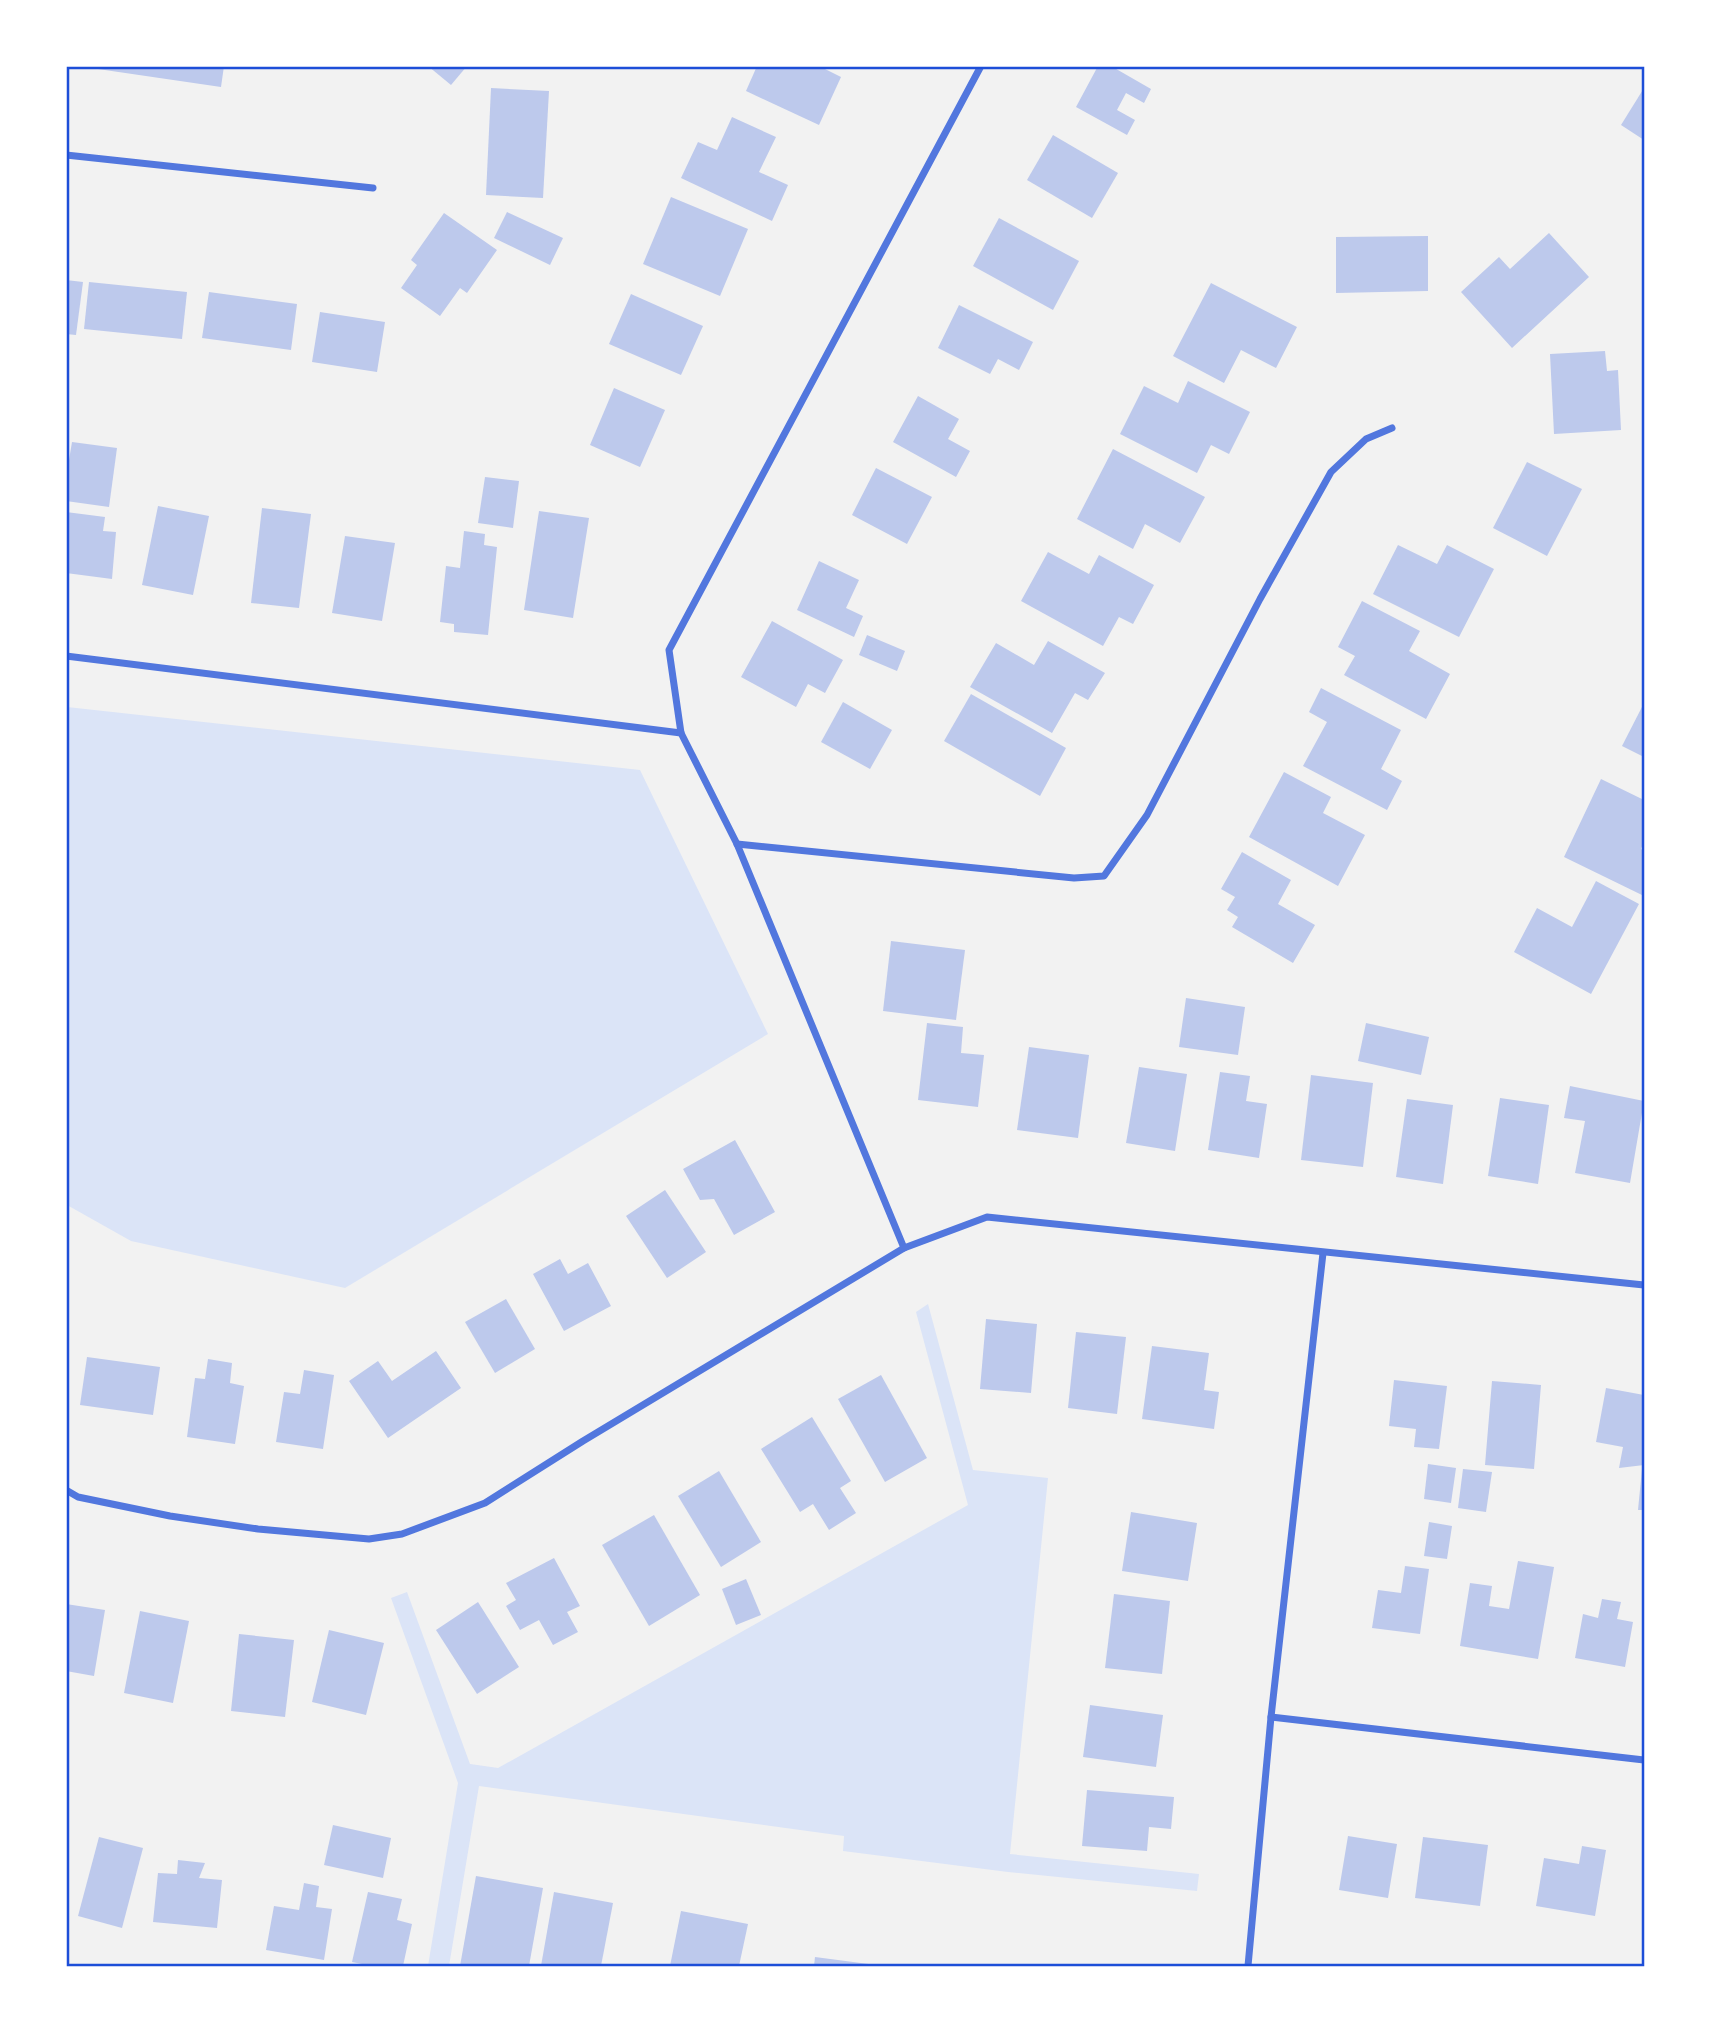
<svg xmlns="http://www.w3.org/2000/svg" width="1711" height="2033" font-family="'Work Sans',sans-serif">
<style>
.green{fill:#dbe4f7}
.building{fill:#bdc9ec}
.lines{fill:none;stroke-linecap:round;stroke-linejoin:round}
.minor{stroke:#5277de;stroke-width:7}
.neatline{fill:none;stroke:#1d4ed8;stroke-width:2.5}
</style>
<rect width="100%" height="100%" fill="#f2f2f2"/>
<g class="green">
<path d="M 67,707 L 640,770 L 768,1034 L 345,1288 L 131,1241 L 67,1205 Z"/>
<path d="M 928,1304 L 973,1470 L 1048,1478 L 1010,1854 L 1199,1874 L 1197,1891 L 1008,1872 L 843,1851 L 844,1836 L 479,1786 L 449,1966 L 428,1966 L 458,1783 L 391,1598 L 407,1592 L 470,1764 L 498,1768 L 968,1505 L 916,1312 Z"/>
</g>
<g class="building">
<path d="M 98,66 L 224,66 L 221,87 L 98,69 Z"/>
<path d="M 428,66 L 467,66 L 451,85 Z"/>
<path d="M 757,66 L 819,66 L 841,77 L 819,125 L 746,91 Z"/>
<path d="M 1098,66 L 1111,66 L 1151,89 L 1144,103 L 1126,93 L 1117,110 L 1135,120 L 1127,135 L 1076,107 Z"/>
<path d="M 491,88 L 549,91 L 543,198 L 486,195 Z"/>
<path d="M 1644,88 L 1644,140 L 1621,125 Z"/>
<path d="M 732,117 L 776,137 L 759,172 L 788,185 L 772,221 L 681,178 L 698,142 L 717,150 Z"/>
<path d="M 1053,135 L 1118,173 L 1092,218 L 1027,180 Z"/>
<path d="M 671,197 L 748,229 L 720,296 L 643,264 Z"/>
<path d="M 507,212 L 563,238 L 550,265 L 494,238 Z"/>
<path d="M 444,213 L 497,250 L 467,293 L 460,288 L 440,316 L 401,288 L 417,265 L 411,260 Z"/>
<path d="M 999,218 L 1079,261 L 1053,310 L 973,266 Z"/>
<path d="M 1549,233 L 1589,277 L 1512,348 L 1461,292 L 1499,257 L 1510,269 Z"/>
<path d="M 1428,236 L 1428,291 L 1336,293 L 1336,237 Z"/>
<path d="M 66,280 L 83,282 L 76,335 L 66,334 Z"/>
<path d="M 89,282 L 187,292 L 182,339 L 84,329 Z"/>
<path d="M 1211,283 L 1297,327 L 1276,368 L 1241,350 L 1224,383 L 1173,356 Z"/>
<path d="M 209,292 L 297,304 L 291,350 L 202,338 Z"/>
<path d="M 631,294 L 703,326 L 681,375 L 609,344 Z"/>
<path d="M 959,305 L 1033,342 L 1019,370 L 998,359 L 990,374 L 938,348 Z"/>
<path d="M 320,312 L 385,322 L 377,372 L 312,362 Z"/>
<path d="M 1605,351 L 1607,371 L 1618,370 L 1621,430 L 1554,434 L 1550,354 Z"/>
<path d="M 1188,381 L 1250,412 L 1229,454 L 1211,445 L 1197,473 L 1120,434 L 1144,386 L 1178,403 Z"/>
<path d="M 614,388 L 665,410 L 640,467 L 590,445 Z"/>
<path d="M 918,396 L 959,419 L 948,439 L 970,451 L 956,477 L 893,442 Z"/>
<path d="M 72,442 L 117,448 L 109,507 L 66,501 L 66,478 Z"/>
<path d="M 1113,449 L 1205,497 L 1180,543 L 1145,524 L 1133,549 L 1077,519 Z"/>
<path d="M 1527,462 L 1582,489 L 1547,556 L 1493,528 Z"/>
<path d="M 876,468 L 932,497 L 907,544 L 852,515 Z"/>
<path d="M 485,477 L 519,481 L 513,528 L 478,523 Z"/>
<path d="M 158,506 L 209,516 L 193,595 L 142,585 Z"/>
<path d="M 262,508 L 311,514 L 299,608 L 251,603 Z"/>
<path d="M 539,511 L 589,518 L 573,618 L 524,610 Z"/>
<path d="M 66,512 L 105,517 L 103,531 L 116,532 L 112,579 L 66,573 Z"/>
<path d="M 464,531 L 485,534 L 484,545 L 497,547 L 488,635 L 454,632 L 454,624 L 440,622 L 446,566 L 460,568 Z"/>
<path d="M 345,536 L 395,543 L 382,621 L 332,613 Z"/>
<path d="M 1398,545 L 1437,564 L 1447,545 L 1494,569 L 1459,637 L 1373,594 Z"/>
<path d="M 1048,552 L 1089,574 L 1099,555 L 1154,585 L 1133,624 L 1119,617 L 1103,646 L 1021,601 Z"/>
<path d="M 819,561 L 859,580 L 846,608 L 863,616 L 854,637 L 797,610 Z"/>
<path d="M 1362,601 L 1420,631 L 1409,651 L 1450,674 L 1426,719 L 1344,675 L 1355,656 L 1338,647 Z"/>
<path d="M 772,621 L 843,660 L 825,693 L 808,684 L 796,707 L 741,677 Z"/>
<path d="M 867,635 L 905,651 L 897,671 L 859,655 Z"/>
<path d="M 1048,641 L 1105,673 L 1088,700 L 1075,693 L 1052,733 L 970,687 L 996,643 L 1034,665 Z"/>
<path d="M 1321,688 L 1401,730 L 1381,769 L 1402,781 L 1387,810 L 1303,766 L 1327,722 L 1309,712 Z"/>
<path d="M 971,694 L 1066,748 L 1040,796 L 944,741 Z"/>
<path d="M 843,702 L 892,730 L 870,769 L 821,742 Z"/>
<path d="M 1644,703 L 1644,757 L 1622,746 Z"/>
<path d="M 1284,772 L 1331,797 L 1323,813 L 1365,835 L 1338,886 L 1249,837 Z"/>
<path d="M 1601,779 L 1644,800 L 1644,841 L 1641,849 L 1644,851 L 1644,896 L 1564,857 Z"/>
<path d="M 1242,852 L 1291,880 L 1278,904 L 1315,925 L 1293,963 L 1232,927 L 1238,917 L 1227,910 L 1235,897 L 1221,889 Z"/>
<path d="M 1596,881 L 1639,904 L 1591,994 L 1514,952 L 1537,908 L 1572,927 Z"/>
<path d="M 891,941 L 965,950 L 956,1020 L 883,1011 Z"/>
<path d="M 1186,998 L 1245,1007 L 1238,1055 L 1179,1047 Z"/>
<path d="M 927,1023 L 963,1027 L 961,1053 L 984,1055 L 978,1107 L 918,1100 Z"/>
<path d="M 1366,1023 L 1429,1037 L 1421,1075 L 1358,1061 Z"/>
<path d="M 1029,1047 L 1089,1055 L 1078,1138 L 1017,1130 Z"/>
<path d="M 1139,1067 L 1187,1074 L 1175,1151 L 1126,1143 Z"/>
<path d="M 1220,1072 L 1250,1076 L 1246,1101 L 1267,1104 L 1259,1158 L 1208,1150 Z"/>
<path d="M 1311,1075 L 1373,1083 L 1363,1167 L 1301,1160 Z"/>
<path d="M 1570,1086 L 1644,1101 L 1630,1183 L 1575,1173 L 1585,1121 L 1564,1118 Z"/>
<path d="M 1500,1098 L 1549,1105 L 1538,1184 L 1488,1176 Z"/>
<path d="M 1407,1099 L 1453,1105 L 1443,1184 L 1396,1177 Z"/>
<path d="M 735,1140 L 775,1212 L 734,1235 L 714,1199 L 700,1200 L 683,1169 Z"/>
<path d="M 665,1190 L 706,1252 L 667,1278 L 626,1216 Z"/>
<path d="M 560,1259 L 568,1274 L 588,1263 L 611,1306 L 564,1331 L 533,1274 Z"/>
<path d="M 506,1299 L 535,1349 L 495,1373 L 465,1322 Z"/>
<path d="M 986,1319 L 1037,1324 L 1031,1393 L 980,1389 Z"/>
<path d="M 1076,1332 L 1126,1337 L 1117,1414 L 1068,1408 Z"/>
<path d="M 1152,1346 L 1209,1353 L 1204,1390 L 1219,1392 L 1214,1429 L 1142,1419 Z"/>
<path d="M 436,1351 L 461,1388 L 388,1438 L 349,1381 L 378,1361 L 392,1381 Z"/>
<path d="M 87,1357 L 160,1367 L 153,1415 L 80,1405 Z"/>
<path d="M 208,1359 L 232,1363 L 230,1383 L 244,1386 L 235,1444 L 187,1437 L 195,1378 L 205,1379 Z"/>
<path d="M 304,1370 L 334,1375 L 323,1449 L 276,1442 L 284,1392 L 300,1394 Z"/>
<path d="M 881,1375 L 927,1458 L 885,1482 L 838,1399 Z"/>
<path d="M 1394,1380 L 1447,1386 L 1439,1449 L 1414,1447 L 1416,1429 L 1389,1426 Z"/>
<path d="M 1492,1381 L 1541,1385 L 1534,1469 L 1485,1465 Z"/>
<path d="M 1606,1388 L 1644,1395 L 1644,1465 L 1619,1468 L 1623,1447 L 1596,1442 Z"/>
<path d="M 812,1417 L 851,1481 L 840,1488 L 856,1513 L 829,1530 L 813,1504 L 800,1512 L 761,1449 Z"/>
<path d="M 1428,1464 L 1456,1468 L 1451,1503 L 1424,1499 Z"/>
<path d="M 1463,1469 L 1492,1472 L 1486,1512 L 1458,1508 Z"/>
<path d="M 1642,1469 L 1644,1469 L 1644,1510 L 1638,1510 Z"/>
<path d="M 719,1471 L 761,1542 L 721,1567 L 678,1496 Z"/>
<path d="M 1131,1512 L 1197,1523 L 1188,1581 L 1122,1571 Z"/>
<path d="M 654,1515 L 700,1595 L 649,1626 L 602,1545 Z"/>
<path d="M 1429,1522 L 1452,1526 L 1447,1559 L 1424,1556 Z"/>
<path d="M 554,1558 L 580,1606 L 567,1612 L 578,1632 L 553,1645 L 539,1620 L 520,1630 L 506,1606 L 516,1600 L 506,1583 Z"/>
<path d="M 1518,1561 L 1554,1567 L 1538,1659 L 1460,1646 L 1470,1583 L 1492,1586 L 1489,1606 L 1509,1609 Z"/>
<path d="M 1405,1566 L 1429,1569 L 1420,1634 L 1372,1628 L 1378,1590 L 1401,1593 Z"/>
<path d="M 746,1579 L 761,1615 L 736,1625 L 722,1589 Z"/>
<path d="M 1114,1594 L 1170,1601 L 1162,1674 L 1105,1668 Z"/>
<path d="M 1602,1599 L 1621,1602 L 1617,1619 L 1633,1622 L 1625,1667 L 1575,1658 L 1583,1614 L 1598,1618 Z"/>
<path d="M 478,1602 L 519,1667 L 477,1694 L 436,1630 Z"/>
<path d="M 66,1604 L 105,1610 L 94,1676 L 66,1671 Z"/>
<path d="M 140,1611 L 189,1621 L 173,1703 L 124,1693 Z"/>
<path d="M 329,1630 L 384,1643 L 366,1715 L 312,1702 Z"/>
<path d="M 239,1634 L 294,1640 L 285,1717 L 231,1711 Z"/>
<path d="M 1090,1705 L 1163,1715 L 1156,1767 L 1083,1757 Z"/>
<path d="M 1087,1790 L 1174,1797 L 1171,1829 L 1149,1827 L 1147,1851 L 1082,1846 Z"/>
<path d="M 333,1825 L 391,1838 L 383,1878 L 324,1865 Z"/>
<path d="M 1348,1836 L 1397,1844 L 1388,1898 L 1339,1890 Z"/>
<path d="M 99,1837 L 143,1848 L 122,1928 L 78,1916 Z"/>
<path d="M 1423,1837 L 1488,1845 L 1480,1906 L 1415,1898 Z"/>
<path d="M 1582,1846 L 1606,1850 L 1595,1916 L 1536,1906 L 1544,1858 L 1579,1864 Z"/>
<path d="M 178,1860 L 205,1863 L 199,1878 L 222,1880 L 217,1928 L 153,1922 L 158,1873 L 177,1874 Z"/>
<path d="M 476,1876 L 543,1888 L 529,1966 L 460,1966 Z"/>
<path d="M 304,1883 L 319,1886 L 316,1907 L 332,1909 L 324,1960 L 266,1950 L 274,1906 L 299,1910 Z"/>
<path d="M 368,1892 L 402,1899 L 397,1920 L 412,1924 L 403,1966 L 372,1966 L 352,1962 Z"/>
<path d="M 554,1892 L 613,1903 L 601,1966 L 541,1966 Z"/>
<path d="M 681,1911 L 748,1924 L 739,1966 L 670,1966 Z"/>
<path d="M 815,1957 L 876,1965 L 876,1966 L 814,1966 Z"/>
</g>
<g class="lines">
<g class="minor">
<path d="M 66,155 L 373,188"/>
<path d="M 66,656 L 681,733"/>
<path d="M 737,844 L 1074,878 L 1104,876 L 1147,815 L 1260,599 L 1331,472 L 1366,439 L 1392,428"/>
<path d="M 904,1248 L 737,844 L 681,733 L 669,650 L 981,66"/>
<path d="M 66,1490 L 78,1497 L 170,1516 L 258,1529 L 369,1539 L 402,1534 L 485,1503 L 583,1441 L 904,1248 L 987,1217 L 1644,1285"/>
<path d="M 1271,1717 L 1644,1760"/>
<path d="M 1248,1966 L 1271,1717 L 1323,1253"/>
</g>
</g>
<rect width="1711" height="2033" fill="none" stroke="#ffffff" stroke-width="136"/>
<rect x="68" y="68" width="1575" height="1897" class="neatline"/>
</svg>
